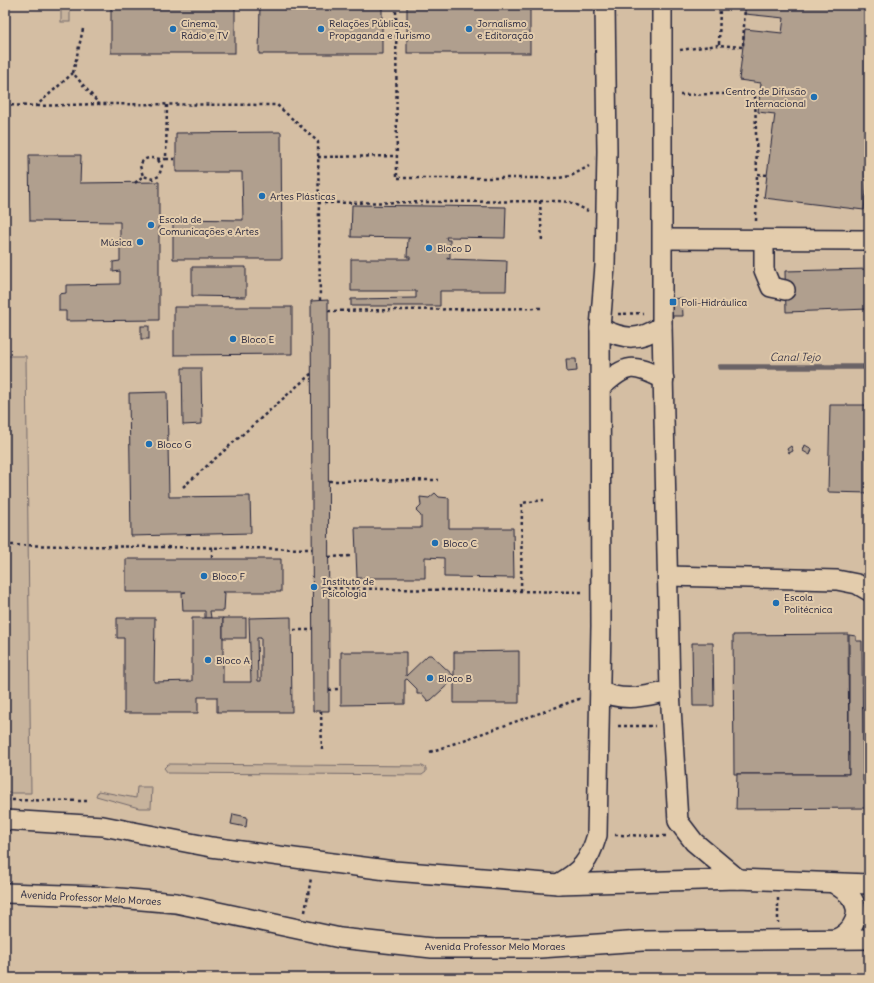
<svg xmlns="http://www.w3.org/2000/svg" width="874" height="983" font-family="Delius,sans-serif">
<style>
.built{fill:#d4bea3}
.green{fill:#c7b39c;stroke:#746a6c}
.lines{fill:none;stroke-linecap:round;stroke-linejoin:round}
.stream{stroke:#6b6366;stroke-width:5.5}
.building{fill:#b09f8e;stroke:#22223b;fill-rule:evenodd}
.minor-casing{stroke:#22223b;stroke-width:22}
.path{stroke:#22223b;stroke-width:2.5;stroke-dasharray:3 3;stroke-linecap:butt}
.minor{stroke:#e3ccac;stroke-width:19}
.poi-dot{fill:#1f6fb2;stroke:#e3ccac;stroke-width:1.5}
.labels{text-anchor:middle;dominant-baseline:central;stroke-width:4;stroke-linejoin:round;paint-order:stroke}
.poi-label{font-size:10px;fill:#22223b;stroke:#e3ccac;text-anchor:start}
.street-label{font-size:10px;fill:#22223b;stroke:#e3ccac}
.water-label{font-size:11px;font-style:italic;fill:#403d4d;stroke:#e3ccac}
</style>
<rect width="100%" height="100%" fill="#e3ccac"/>
<filter id="ink" filterUnits="userSpaceOnUse"><feTurbulence type="fractalNoise" baseFrequency=".025" numOctaves="2"/><feDisplacementMap in="SourceGraphic" scale="8" xChannelSelector="R" yChannelSelector="G"/><feConvolveMatrix kernelMatrix="1 2 1 2 8 2 1 2 1" color-interpolation-filters="sRGB"/></filter>
<g filter="url(#ink)">
<rect class="built" x="5" y="5" width="864" height="973"/>
<g class="green">
<rect x="61" y="5" width="9" height="17"/>
<path d="M 5,356 L 26,356 L 31,793 L 5,793 Z"/>
<path d="M 168,764 L 422,766 L 426,768 L 426,772 L 422,775 L 168,773 L 164,768 Z"/>
<path d="M 137,787 L 152,787 L 151,808 L 139,808 L 96,796 L 98,791 L 136,798 Z"/>
</g>
<g class="lines">
<path class="stream" d="M 720,367 L 869,367"/>
</g>
<g class="building">
<rect x="111" y="5" width="124" height="48"/>
<path d="M 260,5 L 382,5 L 382,54 L 259,54 Z"/>
<rect x="407" y="5" width="123" height="48"/>
<path d="M 745,5 L 869,5 L 869,166 L 864,210 L 764,198 L 775,114 L 758,112 L 761,83 L 739,80 L 745,29 L 782,33 L 784,18 L 745,14 Z"/>
<path d="M 281,132 L 282,259 L 173,259 L 173,219 L 243,220 L 242,172 L 176,172 L 176,133 Z"/>
<path d="M 29,155 L 81,155 L 80,183 L 159,182 L 159,320 L 66,321 L 66,311 L 59,311 L 59,294 L 66,293 L 66,285 L 120,284 L 120,271 L 113,272 L 113,262 L 120,261 L 120,222 L 30,221 Z"/>
<path d="M 352,205 L 506,207 L 505,238 L 446,237 L 447,240 L 450,240 L 450,258 L 447,257 L 447,259 L 507,261 L 506,291 L 440,291 L 440,306 L 351,306 L 351,299 L 416,298 L 416,291 L 351,291 L 351,259 L 410,259 L 410,257 L 407,257 L 408,239 L 410,238 L 351,237 Z"/>
<path d="M 192,267 L 246,267 L 246,297 L 192,296 Z"/>
<path d="M 869,269 L 869,309 L 786,312 L 785,271 Z"/>
<path d="M 682,298 L 683,316 L 672,316 L 671,299 Z"/>
<path d="M 328,300 L 329,711 L 313,711 L 311,301 Z"/>
<path d="M 174,307 L 292,307 L 292,354 L 174,355 Z"/>
<rect x="141" y="326" width="8" height="13"/>
<path d="M 566,359 L 576,359 L 577,371 L 567,372 Z"/>
<path d="M 182,368 L 201,368 L 202,424 L 183,425 Z"/>
<path d="M 167,392 L 169,497 L 250,496 L 251,533 L 131,536 L 129,393 Z"/>
<path d="M 830,405 L 869,405 L 869,493 L 828,492 Z"/>
<path d="M 805,445 L 812,449 L 810,455 L 803,451 Z"/>
<path d="M 791,446 L 793,451 L 789,453 L 787,449 Z"/>
<path d="M 435,493 L 439,497 L 449,498 L 449,528 L 513,528 L 514,578 L 444,577 L 444,558 L 425,557 L 425,578 L 357,578 L 355,528 L 421,528 L 421,516 L 416,511 L 421,506 L 420,497 L 429,498 Z"/>
<path d="M 126,559 L 281,559 L 281,592 L 222,592 L 225,593 L 224,611 L 210,611 L 211,618 L 205,618 L 205,611 L 183,611 L 182,593 L 186,592 L 126,592 Z"/>
<path d="M 291,617 L 292,712 L 217,712 L 217,697 L 198,697 L 198,713 L 124,713 L 124,638 L 117,638 L 117,618 L 155,618 L 154,682 L 192,681 L 192,618 L 223,618 L 223,682 L 251,682 L 249,618 ZM 257,638 L 261,638 L 261,681 L 258,681 Z"/>
<rect x="223" y="618" width="23" height="20"/>
<path d="M 848,634 L 849,774 L 734,774 L 733,635 Z"/>
<path d="M 849,635 L 856,636 L 856,641 L 862,641 L 863,781 L 869,781 L 869,808 L 736,809 L 737,774 L 849,774 Z"/>
<path d="M 692,643 L 713,643 L 714,706 L 693,706 Z"/>
<path d="M 519,651 L 519,703 L 454,703 L 454,679 L 431,700 L 428,701 L 422,694 L 417,694 L 417,689 L 407,679 L 405,680 L 405,704 L 341,705 L 341,652 L 406,652 L 406,676 L 428,655 L 431,655 L 454,676 L 454,652 Z"/>
<path d="M 233,814 L 247,817 L 246,827 L 231,824 Z"/>
</g>
<g class="lines">
<g class="minor-casing">
<g id="minor">
<path d="M 662,5 L 662,326 L 670,691 L 678,821 L 694,842 L 738,879"/>
<path d="M 663,239 L 869,240"/>
<path d="M 764,240 L 764,270 L 771,287 L 785,290"/>
<path d="M 600,328 C 625,340 639,341 662,326"/>
<path d="M 601,387 C 629,363 631,364 664,379"/>
<path d="M 668,576 L 837,580 L 857,584 L 869,591"/>
<path d="M 600,691 C 625,703 644,696 670,691"/>
<path d="M 5,820 L 103,826 L 211,847 L 394,871 L 558,884 L 738,879 L 869,884"/>
<path d="M 558,884 C 581,871 589,862 597,835 L 601,626 L 600,328 L 605,266 L 607,151 L 605,5"/>
<path d="M 835,884 C 840,888 846,891 850,896 C 864,912 853,932 836,939"/>
<path d="M 5,893 L 96,896 L 176,903 L 340,938 L 432,948 L 540,948 L 642,941 L 869,939"/>
</g>
</g>
<g class="path">
<path d="M 396,5 L 397,178 L 558,178 L 571,176 L 589,166"/>
<path d="M 720,5 L 719,45 L 743,47 L 745,5"/>
<path d="M 83,29 L 73,73 L 99,104 L 277,105 L 318,142 L 320,301"/>
<path d="M 680,50 L 719,45"/>
<path d="M 680,95 L 755,93 L 757,174"/>
<path d="M 5,105 L 36,106 L 73,73"/>
<path d="M 167,105 L 166,159 L 176,159"/>
<path d="M 37,106 L 98,104"/>
<path d="M 318,157 L 397,156"/>
<path d="M 158,160 L 162,166 L 159,176 L 153,179 L 143,176 L 140,166 C 145,153 155,160 166,159"/>
<path d="M 868,170 L 869,170"/>
<path d="M 135,183 L 143,176"/>
<path d="M 540,201 L 542,242"/>
<path d="M 318,203 L 557,201 L 570,202 L 588,211"/>
<path d="M 756,221 L 757,174 L 767,175"/>
<path d="M 328,311 L 542,308"/>
<path d="M 618,314 L 643,313"/>
<path d="M 329,481 L 438,480"/>
<path d="M 183,487 L 312,373"/>
<path d="M 5,545 L 312,549"/>
<path d="M 212,557 L 212,548"/>
<path d="M 329,557 L 350,556"/>
<path d="M 321,588 L 582,592"/>
<path d="M 521,591 L 522,503 L 544,500"/>
<path d="M 294,630 L 312,630"/>
<path d="M 329,690 L 338,689"/>
<path d="M 321,711 L 322,752"/>
<path d="M 618,726 L 655,726"/>
<path d="M 430,752 L 582,698"/>
<path d="M 6,800 L 88,801"/>
<path d="M 615,835 L 666,836"/>
<path d="M 778,898 L 778,923"/>
<path d="M 305,912 L 311,878"/>
</g>
<use href="#minor" class="minor"/>
</g>
</g>
<g class="poi-dot">
<circle cx="173" cy="29" r="4"/>
<circle cx="321" cy="29" r="4"/>
<circle cx="469" cy="29" r="4"/>
<circle cx="814" cy="97" r="4"/>
<circle cx="262" cy="196" r="4"/>
<circle cx="151" cy="225" r="4"/>
<circle cx="140" cy="242" r="4"/>
<circle cx="429" cy="248" r="4"/>
<rect x="669" y="298" width="8" height="8" rx="2"/>
<circle cx="233" cy="339" r="4"/>
<circle cx="149" cy="444" r="4"/>
<circle cx="435" cy="543" r="4"/>
<circle cx="204" cy="576" r="4"/>
<circle cx="314" cy="587" r="4"/>
<circle cx="776" cy="603" r="4"/>
<circle cx="208" cy="660" r="4"/>
<circle cx="430" cy="678" r="4"/>
</g>
<g class="labels">
<g class="poi-label">
<text x="181" y="23">Cinema,<tspan x="181" dy="12">Rádio e TV</tspan></text>
<text x="329" y="23">Relações Públicas,<tspan x="329" dy="12">Propaganda e Turismo</tspan></text>
<text x="477" y="23">Jornalismo<tspan x="477" dy="12">e Editoração</tspan></text>
<text x="806" y="91" text-anchor="end">Centro de Difusão<tspan x="806" dy="12">Internacional</tspan></text>
<text x="270" y="196">Artes Plásticas</text>
<text x="159" y="219">Escola de<tspan x="159" dy="12">Comunicações e Artes</tspan></text>
<text x="132" y="242" text-anchor="end">Música</text>
<text x="437" y="248">Bloco D</text>
<text x="681" y="302">Poli-Hidráulica</text>
<text x="241" y="339">Bloco E</text>
<text x="157" y="444">Bloco G</text>
<text x="443" y="543">Bloco C</text>
<text x="212" y="576">Bloco F</text>
<text x="322" y="581">Instituto de<tspan x="322" dy="12">Psicologia</tspan></text>
<text x="784" y="597">Escola<tspan x="784" dy="12">Politécnica</tspan></text>
<text x="216" y="660">Bloco A</text>
<text x="438" y="678">Bloco B</text>
</g>
<g class="street-label">
<text transform="translate(91 898) rotate(3)">Avenida Professor Melo Moraes</text>
<text x="495" y="946">Avenida Professor Melo Moraes</text>
</g>
<g class="water-label">
<text x="795" y="357">Canal Tejo</text>
</g>
</g>
<rect width="874" height="983" fill="none" stroke="#e3ccac" stroke-width="20"/>
<rect x="10" y="10" width="854" height="963" fill="none" stroke="#22223b" stroke-width="1.5" filter="url(#ink)"/>
</svg>
